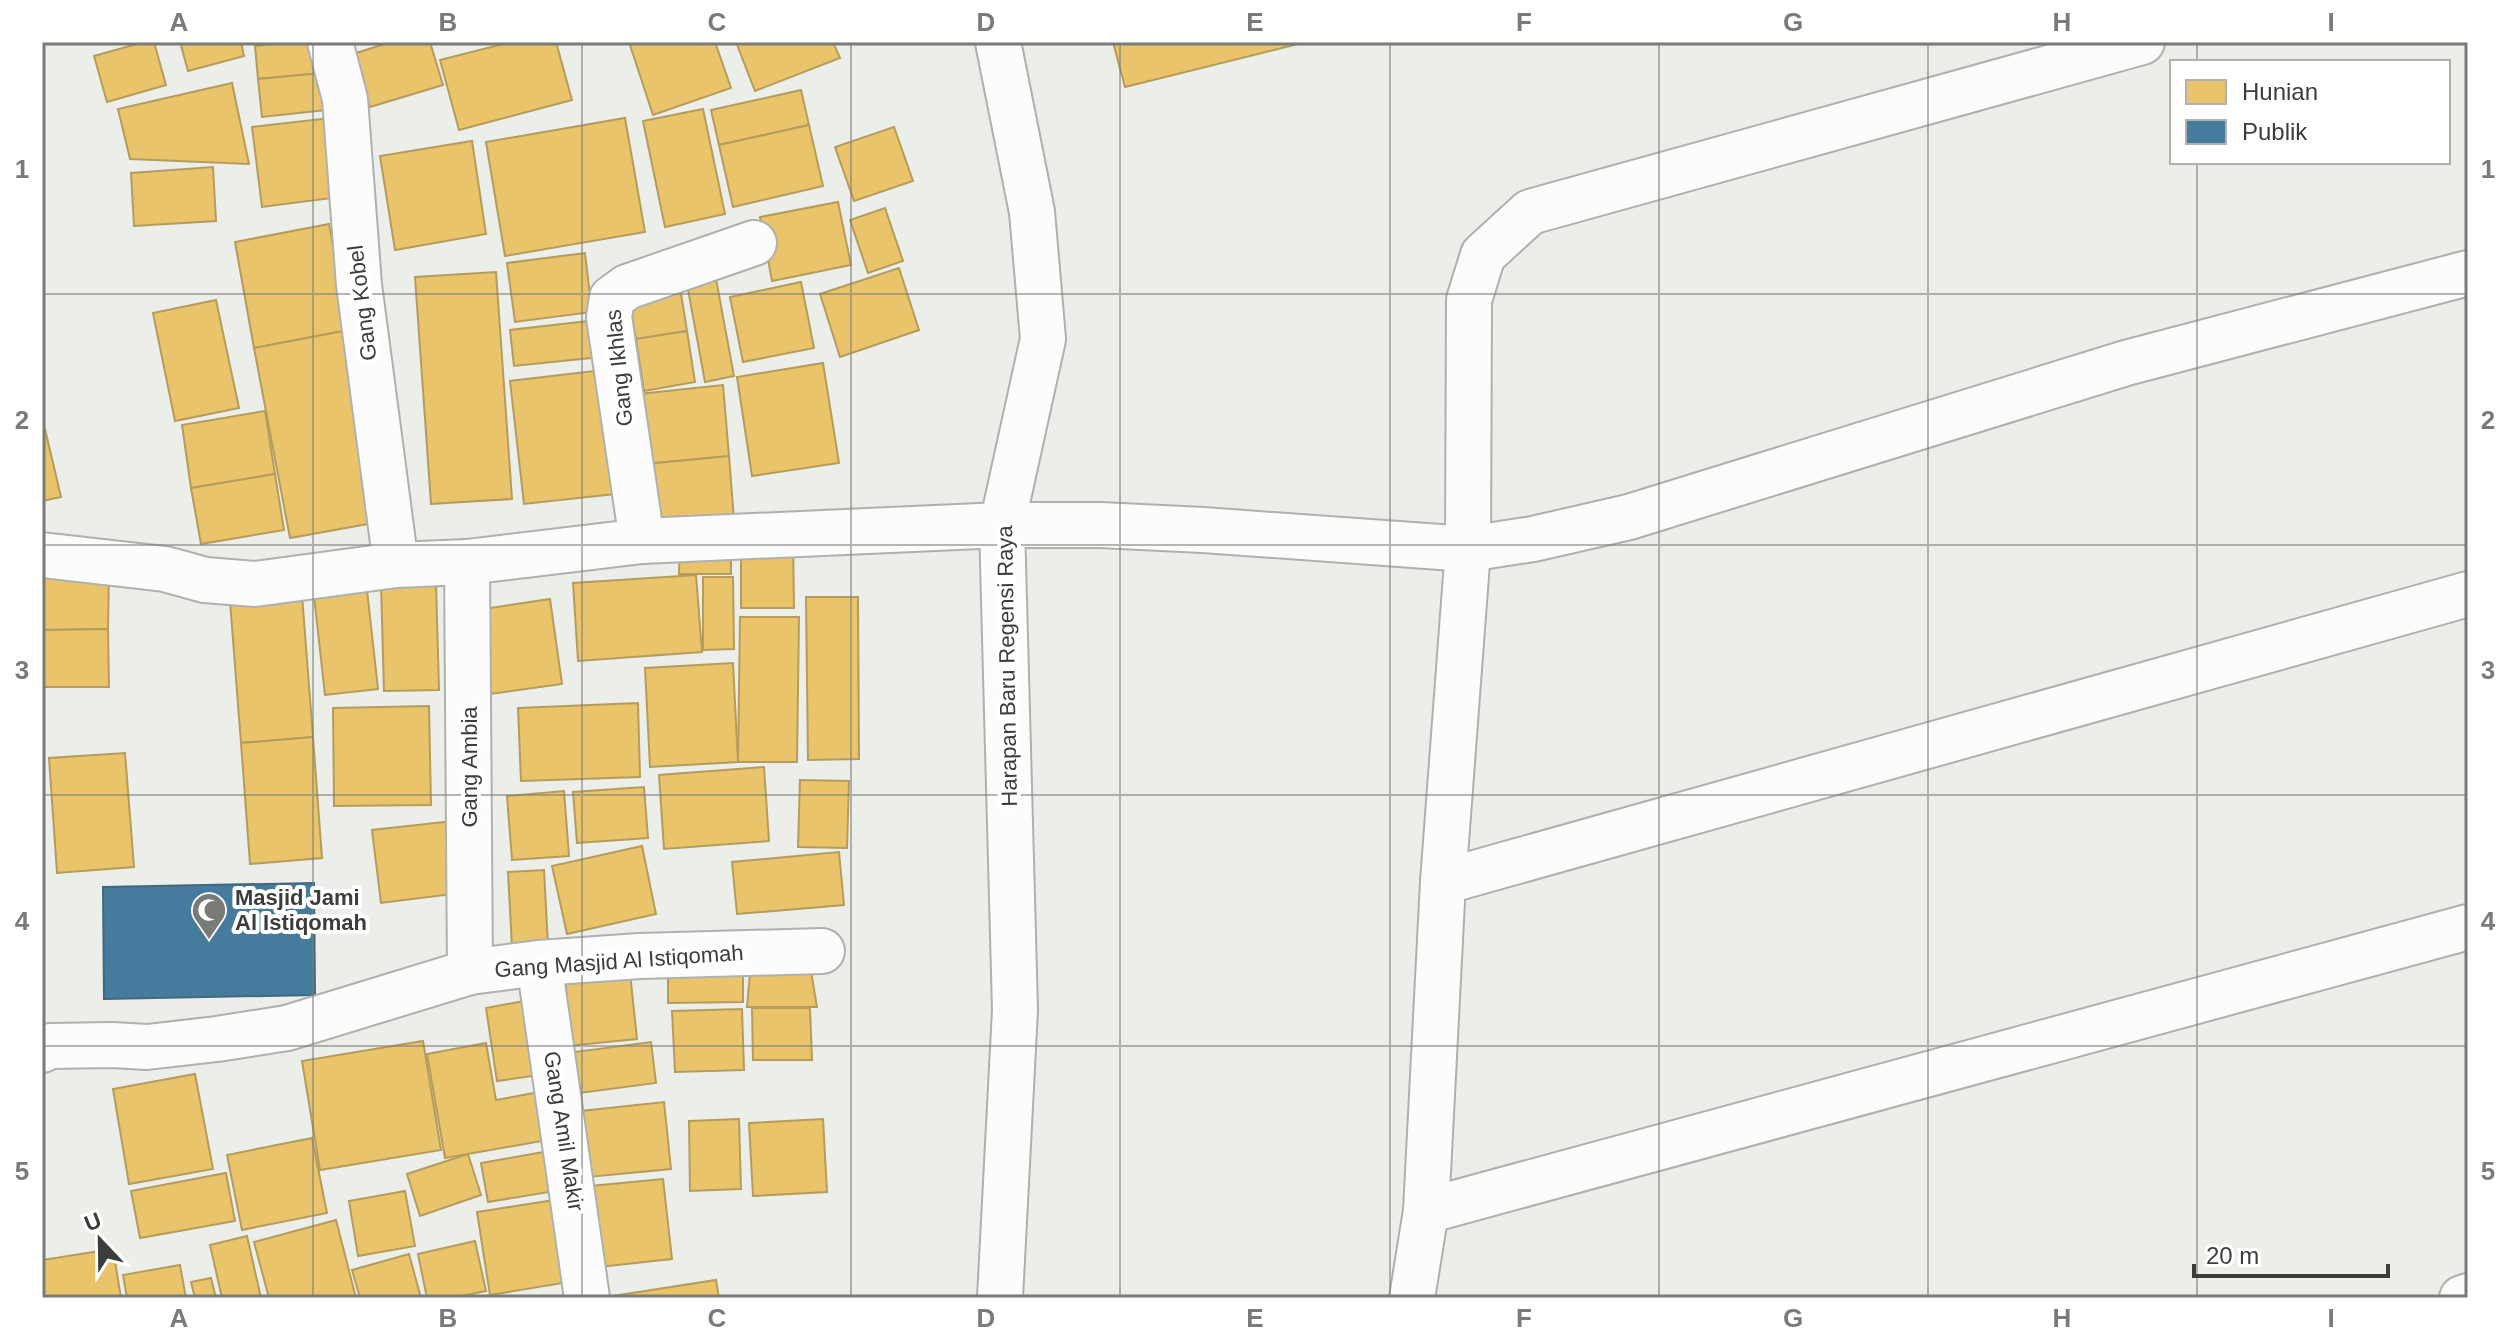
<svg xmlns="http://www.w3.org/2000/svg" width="2510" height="1340" font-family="Arial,sans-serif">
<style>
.homes{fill:#e9c46a;stroke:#b59c5c;stroke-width:2}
.public{fill:#457b9d;stroke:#42687f;stroke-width:2}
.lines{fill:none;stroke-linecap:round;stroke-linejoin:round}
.minor-casing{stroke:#afb1ae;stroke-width:48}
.minor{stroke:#fcfcfc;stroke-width:44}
.grid{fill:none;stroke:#797b77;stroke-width:2;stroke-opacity:0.55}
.labels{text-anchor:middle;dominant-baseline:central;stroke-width:8;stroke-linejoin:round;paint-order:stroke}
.street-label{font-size:22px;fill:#3b3d3a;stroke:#fff}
.poi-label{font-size:22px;font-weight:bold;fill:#3b3d3a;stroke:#fff;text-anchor:start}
.neatline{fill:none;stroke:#797b77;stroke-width:3}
.grid-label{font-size:26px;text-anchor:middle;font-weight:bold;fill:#797b77}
</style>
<rect width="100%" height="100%" fill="#ebeee9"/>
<g class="homes">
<path d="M 144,42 L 154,42 L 166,85 L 107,102 L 94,56 Z"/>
<path d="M 180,42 L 241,42 L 244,56 L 188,71 Z"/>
<path d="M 287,42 L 328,42 L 332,72 L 258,79 L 255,46 Z"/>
<path d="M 391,42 L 430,42 L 443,85 L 370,107 L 353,54 Z"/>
<path d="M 511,42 L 556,42 L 572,100 L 459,130 L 440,60 Z"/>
<path d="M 629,42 L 715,42 L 731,88 L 653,115 Z"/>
<path d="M 736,42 L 833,42 L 840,58 L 755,91 Z"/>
<path d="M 1113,42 L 1306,42 L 1125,87 Z"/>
<path d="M 332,72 L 335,109 L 262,117 L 258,79 Z"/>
<path d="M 232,83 L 249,164 L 130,159 L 118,109 Z"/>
<path d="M 801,90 L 809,125 L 719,145 L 711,110 Z"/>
<path d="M 703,109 L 725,214 L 665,227 L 643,121 Z"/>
<path d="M 330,118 L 340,197 L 262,207 L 252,127 Z"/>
<path d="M 625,118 L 645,232 L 505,256 L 486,142 Z"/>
<path d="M 809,125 L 823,186 L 733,207 L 719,145 Z"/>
<path d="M 894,127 L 913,181 L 854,201 L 835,147 Z"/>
<path d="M 472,141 L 486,234 L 395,250 L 380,156 Z"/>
<path d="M 213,167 L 216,221 L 134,226 L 131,173 Z"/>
<path d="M 838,202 L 851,265 L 772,281 L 760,217 Z"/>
<path d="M 885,208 L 903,261 L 868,273 L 850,220 Z"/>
<path d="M 329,224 L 349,330 L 254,348 L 235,242 Z"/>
<path d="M 585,253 L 592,312 L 515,322 L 507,263 Z"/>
<path d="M 714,268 L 734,376 L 705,382 L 685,273 Z"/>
<path d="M 899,268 L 919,330 L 840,357 L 820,294 Z"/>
<path d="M 496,272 L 512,499 L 431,504 L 415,277 Z"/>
<path d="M 679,281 L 687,331 L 636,339 L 627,289 Z"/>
<path d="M 801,282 L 814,348 L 743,362 L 730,297 Z"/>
<path d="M 216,300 L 239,408 L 175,421 L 153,313 Z"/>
<path d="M 605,319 L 610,356 L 514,366 L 510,330 Z"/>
<path d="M 349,330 L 385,521 L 290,538 L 254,348 Z"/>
<path d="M 687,331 L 695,382 L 644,391 L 636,339 Z"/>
<path d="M 823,363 L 839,463 L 752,476 L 737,377 Z"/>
<path d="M 611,369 L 624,493 L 524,504 L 510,381 Z"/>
<path d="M 723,385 L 729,456 L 646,464 L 639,394 Z"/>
<path d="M 265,411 L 275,474 L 191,488 L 182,425 Z"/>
<path d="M 45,429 L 61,497 L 42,501 L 42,430 Z"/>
<path d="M 729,456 L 734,520 L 650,528 L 646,464 Z"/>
<path d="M 275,474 L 284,530 L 201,544 L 191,488 Z"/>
<path d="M 793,538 L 794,608 L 741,608 L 741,539 Z"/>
<path d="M 680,540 L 731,540 L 731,574 L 679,574 Z"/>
<path d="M 42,572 L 109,572 L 108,629 L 42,630 Z"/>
<path d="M 696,575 L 702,652 L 578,661 L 573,583 Z"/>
<path d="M 703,577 L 733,577 L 734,649 L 703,650 Z"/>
<path d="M 436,583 L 439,690 L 384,691 L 381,584 Z"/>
<path d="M 367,590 L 378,689 L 325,695 L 314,596 Z"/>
<path d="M 302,595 L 313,737 L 241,743 L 230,601 Z"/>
<path d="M 806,597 L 858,597 L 859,759 L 808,760 Z"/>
<path d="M 550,599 L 562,684 L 482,695 L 470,611 Z"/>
<path d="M 740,617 L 799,617 L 797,762 L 738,762 Z"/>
<path d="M 108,629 L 109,687 L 42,687 L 42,630 Z"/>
<path d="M 733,663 L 738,762 L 650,767 L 645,668 Z"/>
<path d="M 638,703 L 640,777 L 521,781 L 518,708 Z"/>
<path d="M 429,706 L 431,805 L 334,806 L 333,708 Z"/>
<path d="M 313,737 L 322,858 L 250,864 L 241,743 Z"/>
<path d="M 125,753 L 134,867 L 57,873 L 49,758 Z"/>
<path d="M 764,767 L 769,841 L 664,849 L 659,775 Z"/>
<path d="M 800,780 L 849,781 L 847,848 L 798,847 Z"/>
<path d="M 644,787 L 648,838 L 577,843 L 573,792 Z"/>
<path d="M 564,791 L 569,856 L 512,860 L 507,796 Z"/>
<path d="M 453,821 L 461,893 L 381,903 L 372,830 Z"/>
<path d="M 642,846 L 656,914 L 567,934 L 552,866 Z"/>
<path d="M 839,852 L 844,905 L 737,914 L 732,862 Z"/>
<path d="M 544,870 L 548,945 L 512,947 L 508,872 Z"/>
<path d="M 668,957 L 743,957 L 743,1002 L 668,1003 Z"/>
<path d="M 809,959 L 817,1007 L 747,1007 L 751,962 Z"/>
<path d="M 630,973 L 637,1039 L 567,1046 L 566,978 Z"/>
<path d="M 535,999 L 546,1074 L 497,1081 L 486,1008 Z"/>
<path d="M 752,1008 L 810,1008 L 812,1060 L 753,1060 Z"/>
<path d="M 742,1009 L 744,1070 L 675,1072 L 672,1011 Z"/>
<path d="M 423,1041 L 441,1150 L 320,1170 L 302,1061 Z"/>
<path d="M 651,1042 L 656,1083 L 572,1094 L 567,1053 Z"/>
<path d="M 486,1043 L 496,1100 L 545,1091 L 553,1139 L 445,1158 L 427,1054 Z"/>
<path d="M 195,1074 L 213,1169 L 129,1184 L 113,1089 Z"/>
<path d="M 664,1102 L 671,1169 L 588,1177 L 581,1111 Z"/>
<path d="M 739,1119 L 741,1189 L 690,1191 L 689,1121 Z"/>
<path d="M 823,1119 L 827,1192 L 753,1196 L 749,1123 Z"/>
<path d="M 312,1138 L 327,1213 L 242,1230 L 227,1155 Z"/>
<path d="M 561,1149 L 567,1189 L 488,1202 L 481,1163 Z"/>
<path d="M 468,1154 L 481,1195 L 420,1216 L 407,1174 Z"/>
<path d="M 226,1173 L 235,1221 L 140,1238 L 131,1191 Z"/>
<path d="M 663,1179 L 672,1259 L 599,1267 L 591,1186 Z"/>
<path d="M 405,1191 L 415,1246 L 358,1256 L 349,1201 Z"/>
<path d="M 567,1198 L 581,1280 L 490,1295 L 477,1212 Z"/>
<path d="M 336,1220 L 356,1298 L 269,1298 L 254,1242 Z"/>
<path d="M 247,1236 L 261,1298 L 222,1298 L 210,1245 Z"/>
<path d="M 475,1241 L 486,1291 L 452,1298 L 427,1298 L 418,1254 Z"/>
<path d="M 113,1249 L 121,1298 L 42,1298 L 42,1260 Z"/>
<path d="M 409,1254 L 421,1298 L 360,1298 L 352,1270 Z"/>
<path d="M 180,1265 L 186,1298 L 127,1298 L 123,1275 Z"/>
<path d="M 211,1278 L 216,1298 L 195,1298 L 191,1282 Z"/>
<path d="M 716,1280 L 719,1298 L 600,1298 Z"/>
</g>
<path class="public" d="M 314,883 L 315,995 L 104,999 L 103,887 Z"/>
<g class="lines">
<g class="minor-casing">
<g id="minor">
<path d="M 330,42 L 345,99 L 359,285 L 396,565"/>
<path d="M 998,42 L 1032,212 L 1043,339 L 1002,525 L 1015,1010 L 1000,1298"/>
<path d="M 642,541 L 609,317 L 612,298 L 627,287 L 754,243"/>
<path d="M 42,555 L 165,569 L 205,580 L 255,584 L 396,565 L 467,562 L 642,541 L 1002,525 L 1100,525 L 1203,530 L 1468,549 L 1533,539 L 1629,517 L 2126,363 L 2468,273"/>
<path d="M 467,562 L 470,972"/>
<path d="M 1443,882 L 2468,594"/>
<path d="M 539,963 L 587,1298"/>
<path d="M 42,1050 L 50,1046 L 112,1045 L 147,1047 L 217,1039 L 287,1028 L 470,972 L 539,963 L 640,956 L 822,951"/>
<path d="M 1426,1211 L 2468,927"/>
<path d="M 1412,1298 L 1426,1211 L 1443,882 L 1468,549 L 1469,300 L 1483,255 L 1530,212 L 2142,42"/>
<path d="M 2462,1298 L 2468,1296"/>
</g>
</g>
<use href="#minor" class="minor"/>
</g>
<path class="grid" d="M 313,42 L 313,1298M 582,42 L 582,1298M 851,42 L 851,1298M 1120,42 L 1120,1298M 1390,42 L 1390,1298M 1659,42 L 1659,1298M 1928,42 L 1928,1298M 2197,42 L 2197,62M 2197,162 L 2197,1298M 42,294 L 2468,294M 42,545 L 2468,545M 42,795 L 2468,795M 42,1046 L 2468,1046"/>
<defs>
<g id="mosque-pin" transform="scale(1.8)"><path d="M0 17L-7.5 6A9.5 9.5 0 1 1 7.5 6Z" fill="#797b77" stroke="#fff"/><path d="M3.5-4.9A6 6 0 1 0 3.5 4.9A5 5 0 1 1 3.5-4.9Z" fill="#fff"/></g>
</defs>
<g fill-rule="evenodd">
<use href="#mosque-pin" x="209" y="910"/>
</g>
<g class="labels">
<g class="street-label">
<text transform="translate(362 303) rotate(-97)">Gang Kobel</text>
<text transform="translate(619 368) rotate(-96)">Gang Ikhlas</text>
<text transform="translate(1007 666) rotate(-91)">Harapan Baru Regensi Raya</text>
<text transform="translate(469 767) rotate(-90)">Gang Ambia</text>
<text transform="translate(619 961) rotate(-4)">Gang Masjid Al Istiqomah</text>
<text transform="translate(564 1131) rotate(81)">Gang Amil Makir</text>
</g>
<g class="poi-label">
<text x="235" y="897">Masjid Jami<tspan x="235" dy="25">Al Istiqomah</tspan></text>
</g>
</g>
<rect width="2510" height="1340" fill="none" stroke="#ffffff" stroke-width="88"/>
<rect x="2170" y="60" width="280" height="104" fill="#ffffff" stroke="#b1b1b0" stroke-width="2"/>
<rect x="2186" y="80" width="40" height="24" fill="#e9c46a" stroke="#b1b1b0" stroke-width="2"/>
<text x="2242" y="100" font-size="24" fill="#3b3d3a">Hunian</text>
<rect x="2186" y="120" width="40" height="24" fill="#457b9d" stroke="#b1b1b0" stroke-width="2"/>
<text x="2242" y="140" font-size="24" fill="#3b3d3a">Publik</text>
<g transform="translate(100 1240) rotate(338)" stroke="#ffffff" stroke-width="6" paint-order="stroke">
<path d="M0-6L14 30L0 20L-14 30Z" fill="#3b3d3a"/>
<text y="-12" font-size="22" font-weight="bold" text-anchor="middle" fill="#3b3d3a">U</text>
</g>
<path d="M2194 1264v12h194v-12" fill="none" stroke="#3b3d3a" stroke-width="4"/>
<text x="2206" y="1264" font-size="24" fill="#3b3d3a" stroke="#ffffff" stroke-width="6" paint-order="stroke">20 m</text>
<rect x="44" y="44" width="2422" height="1252" class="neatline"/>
<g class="grid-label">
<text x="179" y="31">A</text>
<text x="448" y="31">B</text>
<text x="717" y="31">C</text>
<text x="986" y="31">D</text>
<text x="1255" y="31">E</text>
<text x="1524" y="31">F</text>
<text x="1793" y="31">G</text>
<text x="2062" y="31">H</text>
<text x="2331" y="31">I</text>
<text x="22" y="178">1</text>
<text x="2488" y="178">1</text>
<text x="22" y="429">2</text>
<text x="2488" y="429">2</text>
<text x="22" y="679">3</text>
<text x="2488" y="679">3</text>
<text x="22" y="930">4</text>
<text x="2488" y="930">4</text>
<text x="22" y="1180">5</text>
<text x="2488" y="1180">5</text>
<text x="179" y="1327">A</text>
<text x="448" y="1327">B</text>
<text x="717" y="1327">C</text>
<text x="986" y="1327">D</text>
<text x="1255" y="1327">E</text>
<text x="1524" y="1327">F</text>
<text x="1793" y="1327">G</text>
<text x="2062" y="1327">H</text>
<text x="2331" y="1327">I</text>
</g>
</svg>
